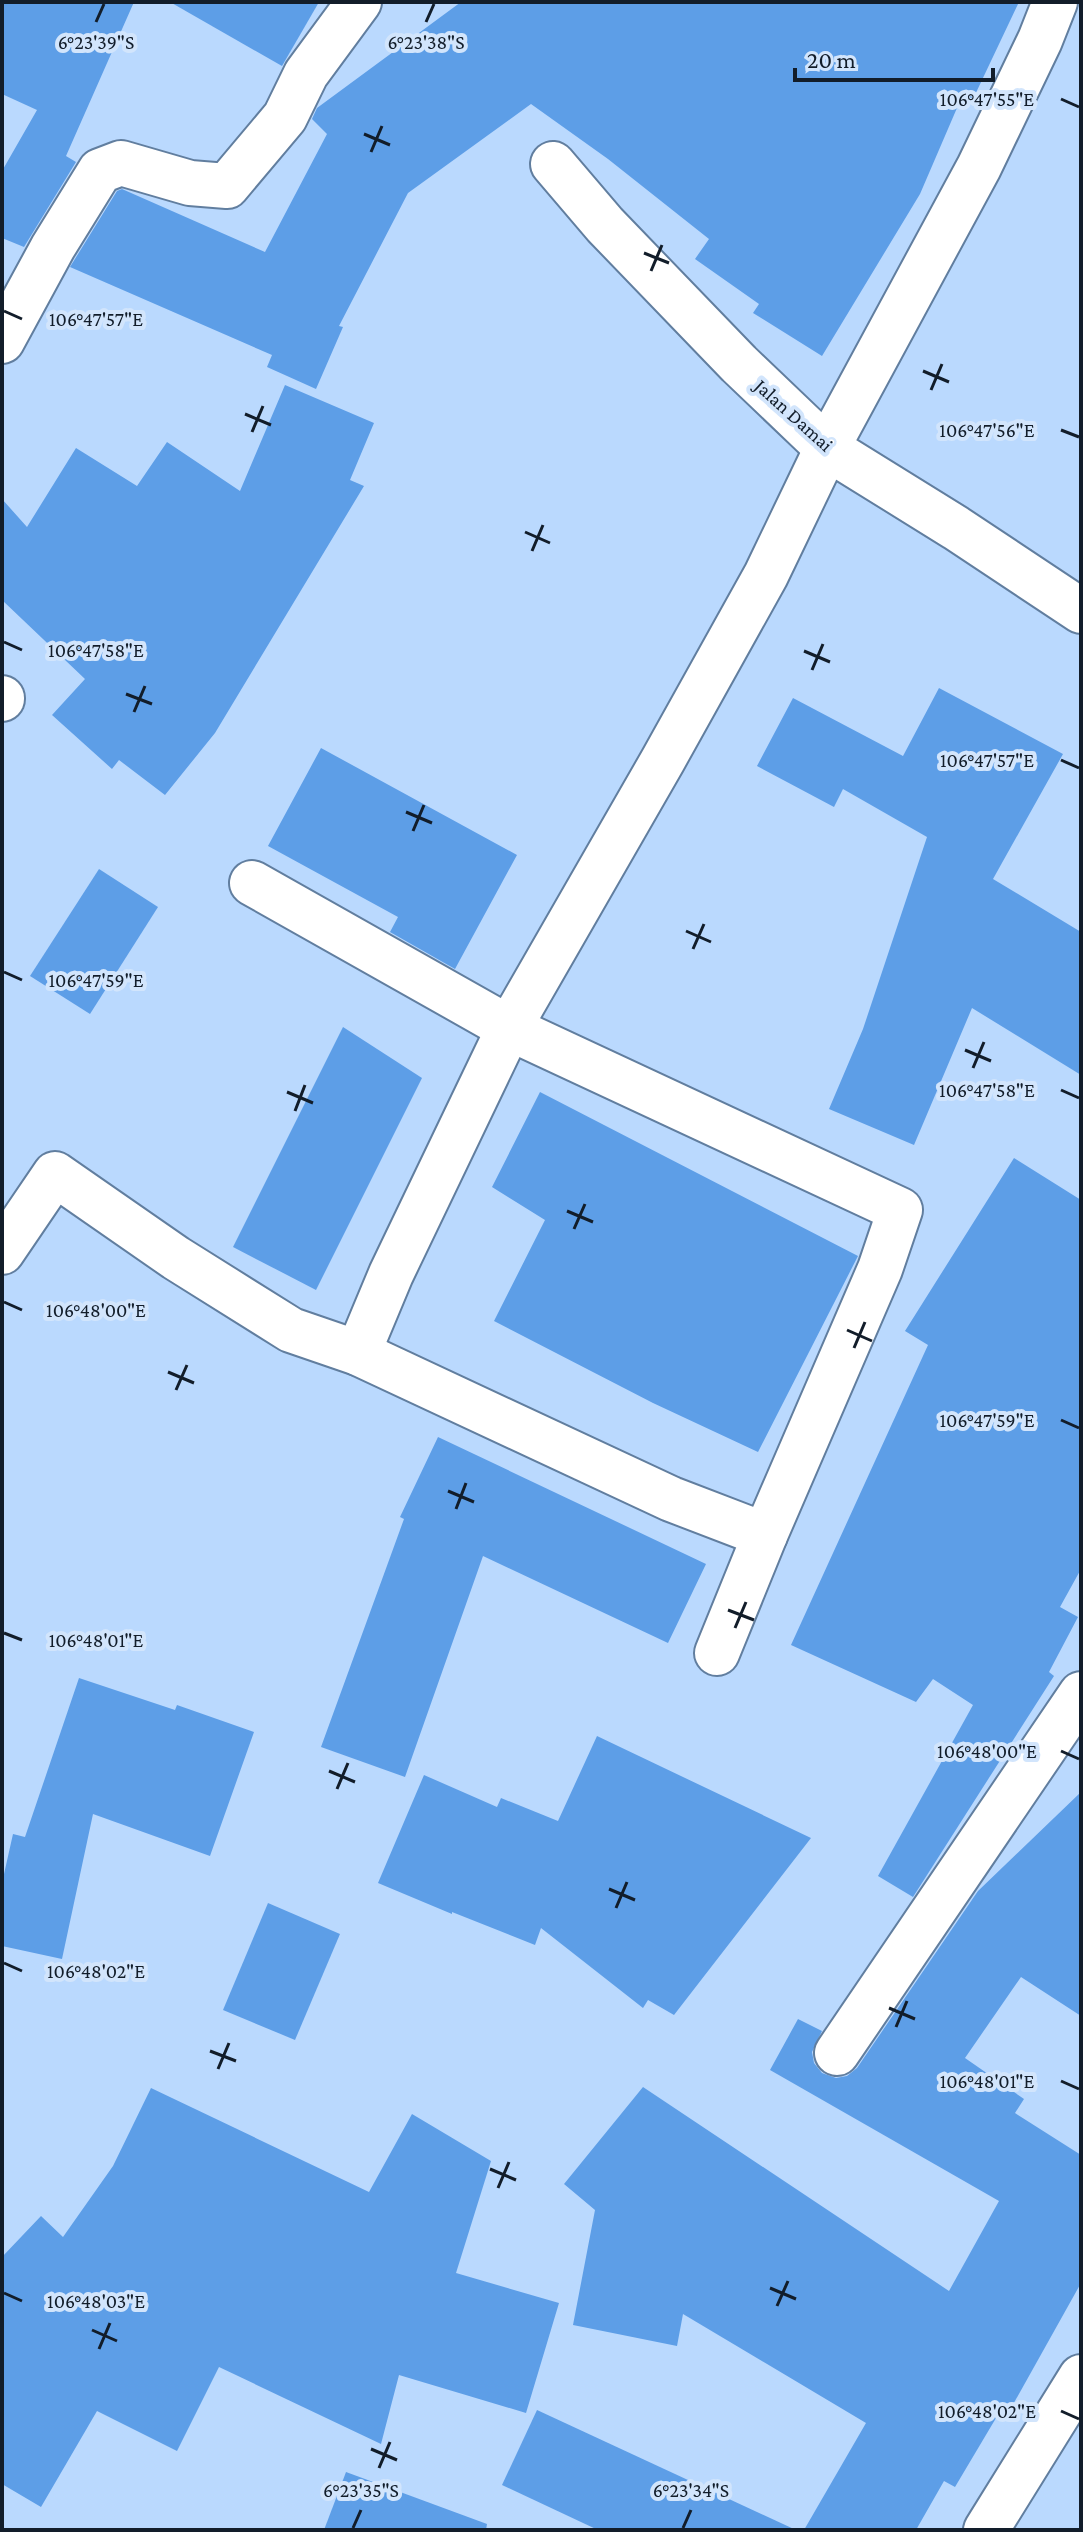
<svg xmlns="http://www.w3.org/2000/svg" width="1083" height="2532" font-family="'Crimson Pro',serif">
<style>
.building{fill:#5d9ee7}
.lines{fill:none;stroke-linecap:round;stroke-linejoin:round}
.minor-casing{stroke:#617e9f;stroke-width:48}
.minor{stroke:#fff;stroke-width:44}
.ticks{fill:none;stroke:#121d2a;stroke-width:3}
.labels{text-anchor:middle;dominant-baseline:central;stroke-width:8;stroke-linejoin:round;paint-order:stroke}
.street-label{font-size:20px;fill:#121d2a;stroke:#d2e5fc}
.ticks-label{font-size:20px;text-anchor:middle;fill:#121d2a;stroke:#d2e5fc;stroke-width:8;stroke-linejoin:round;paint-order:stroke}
</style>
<rect width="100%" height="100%" fill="#bad9fe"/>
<g class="building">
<path d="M 2,2 L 134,2 L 66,156 L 76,162 L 24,247 L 2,238 L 2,171 L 37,110 L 2,94 Z"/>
<path d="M 170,2 L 319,2 L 282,66 Z"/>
<path d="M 461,2 L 1019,2 L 973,99 L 963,94 L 920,194 L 822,356 L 753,313 L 759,304 L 695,259 L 709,239 L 608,159 L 531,104 L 408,193 L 339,326 L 343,327 L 316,389 L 267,367 L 272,355 L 70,267 L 117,191 L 122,189 L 265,252 L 327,134 L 312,119 L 317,108 Z"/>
<path d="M 285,385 L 374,423 L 350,480 L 364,486 L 215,733 L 165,795 L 119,760 L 112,769 L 52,715 L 85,679 L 2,600 L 2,499 L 27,527 L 76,448 L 137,486 L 167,442 L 240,491 Z"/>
<path d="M 939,688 L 1063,754 L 993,879 L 1081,932 L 1081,1075 L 972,1008 L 914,1145 L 829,1109 L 863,1029 L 927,837 L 843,789 L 834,807 L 757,766 L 793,698 L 903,756 Z"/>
<path d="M 321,748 L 517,855 L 455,969 L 390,932 L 398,917 L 268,846 Z"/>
<path d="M 99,869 L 158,907 L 90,1014 L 30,976 Z"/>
<path d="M 343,1027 L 422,1078 L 316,1290 L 233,1247 Z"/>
<path d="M 540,1092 L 858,1256 L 758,1452 L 653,1403 L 494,1321 L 545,1220 L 492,1187 Z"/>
<path d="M 1014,1158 L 1081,1200 L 1081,1569 L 1060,1607 L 1078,1617 L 1049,1672 L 1054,1676 L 913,1897 L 878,1876 L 973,1705 L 933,1679 L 916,1702 L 791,1645 L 928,1345 L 905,1331 Z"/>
<path d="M 438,1437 L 706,1564 L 668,1643 L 483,1556 L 405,1777 L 321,1747 L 404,1519 L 400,1517 Z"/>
<path d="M 79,1678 L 175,1710 L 177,1705 L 254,1732 L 210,1856 L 93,1814 L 62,1959 L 2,1946 L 2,1883 L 13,1834 L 25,1837 Z"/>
<path d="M 597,1736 L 811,1838 L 674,2015 L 648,2000 L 643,2008 L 541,1928 L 535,1945 L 452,1912 L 452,1914 L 378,1883 L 424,1775 L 497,1807 L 501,1798 L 558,1821 Z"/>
<path d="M 1081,1792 L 1081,2016 L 1021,1977 L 965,2058 L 1024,2099 L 1015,2113 L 1081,2155 L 1081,2283 L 1006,2417 L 999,2413 L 955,2487 L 944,2481 L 916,2530 L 804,2530 L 866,2423 L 683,2314 L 677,2346 L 573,2325 L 595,2210 L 564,2184 L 643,2087 L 949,2291 L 999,2201 L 770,2070 L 798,2019 L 822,2031 L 812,2052 L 814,2063 L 822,2073 L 836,2078 L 847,2076 L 857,2068 L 978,1891 Z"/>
<path d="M 268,1903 L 340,1934 L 295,2040 L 223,2010 Z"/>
<path d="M 151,2088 L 369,2192 L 412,2114 L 491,2161 L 456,2273 L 559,2303 L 526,2413 L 399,2375 L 381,2444 L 219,2367 L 177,2451 L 97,2411 L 41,2507 L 2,2484 L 2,2257 L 41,2216 L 63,2237 L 113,2166 Z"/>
<path d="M 537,2410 L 796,2530 L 598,2530 L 502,2485 Z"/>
<path d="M 346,2472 L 487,2524 L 486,2530 L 324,2530 Z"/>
</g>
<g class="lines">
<g class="minor-casing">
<g id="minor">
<path d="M 553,164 L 605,225 L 739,364 L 827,448 L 956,528 L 1081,611"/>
<path d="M 2,341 L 53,247 L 100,171 L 121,163 L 190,183 L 227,186 L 285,117 L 306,74 L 359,2"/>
<path d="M 2,698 L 2,699"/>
<path d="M 2,1252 L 55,1174 L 176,1258 L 291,1330 L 358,1353 L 671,1499 L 765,1535 L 880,1269 L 900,1210 L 509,1028 L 252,883"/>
<path d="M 358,1353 L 391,1274 L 509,1028 L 663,760 L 766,575 L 827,448 L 979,167 L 1040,40 L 1055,2"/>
<path d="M 717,1653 L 765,1535"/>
<path d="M 837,2053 L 1081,1694"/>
<path d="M 986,2530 L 1081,2377"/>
</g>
</g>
<use href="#minor" class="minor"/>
</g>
<path class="ticks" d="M 96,22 L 104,4M 426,22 L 434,4M 1061,99 L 1079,107M 364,134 L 390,145M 371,152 L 382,126M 644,253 L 669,263M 651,271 L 662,245M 4,311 L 22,319M 923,371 L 949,382M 931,390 L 942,364M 245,414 L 271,425M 1061,430 L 1079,437M 252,432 L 263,406M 525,532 L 550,543M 532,551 L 543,525M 4,642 L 22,650M 804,651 L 830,662M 812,670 L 823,644M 126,694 L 152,704M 134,712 L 145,686M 1061,760 L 1079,768M 406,812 L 432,823M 413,831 L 424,805M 686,931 L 711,942M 693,949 L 704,924M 4,972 L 22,980M 965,1050 L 991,1061M 973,1068 L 984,1042M 1061,1090 L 1079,1098M 287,1092 L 313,1103M 295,1111 L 305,1085M 567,1211 L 593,1222M 574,1229 L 585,1204M 4,1302 L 22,1310M 847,1330 L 872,1341M 854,1348 L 865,1322M 168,1372 L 194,1383M 176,1390 L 187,1365M 1061,1420 L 1079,1428M 448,1491 L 474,1502M 456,1509 L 466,1483M 728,1610 L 754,1620M 735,1628 L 746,1602M 4,1633 L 22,1640M 1061,1751 L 1079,1759M 329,1771 L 355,1782M 337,1789 L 348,1763M 609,1889 L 635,1900M 616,1908 L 627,1882M 4,1963 L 22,1971M 889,2008 L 915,2019M 896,2027 L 907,2001M 210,2051 L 236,2061M 218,2069 L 229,2043M 1061,2081 L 1079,2089M 490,2169 L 516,2180M 498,2188 L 509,2162M 770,2288 L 796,2299M 4,2293 L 22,2301M 777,2306 L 788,2281M 92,2330 L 117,2341M 99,2349 L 110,2323M 1061,2411 L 1079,2419M 371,2449 L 397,2460M 379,2468 L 390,2442M 353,2528 L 361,2510M 683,2528 L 691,2510"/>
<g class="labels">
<g class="street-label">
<text transform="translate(794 415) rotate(42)">Jalan Damai</text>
</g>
</g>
<g class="ticks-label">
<text x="96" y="49">6°23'39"S</text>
<text x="426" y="49">6°23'38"S</text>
<text x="987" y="106">106°47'55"E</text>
<text x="96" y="326">106°47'57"E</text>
<text x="987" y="437">106°47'56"E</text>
<text x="96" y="657">106°47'58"E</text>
<text x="987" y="767">106°47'57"E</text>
<text x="96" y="987">106°47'59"E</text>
<text x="987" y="1097">106°47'58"E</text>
<text x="96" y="1317">106°48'00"E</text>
<text x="987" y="1427">106°47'59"E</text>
<text x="96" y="1647">106°48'01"E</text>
<text x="987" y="1758">106°48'00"E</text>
<text x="96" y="1978">106°48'02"E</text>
<text x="987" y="2088">106°48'01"E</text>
<text x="96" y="2308">106°48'03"E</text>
<text x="987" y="2418">106°48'02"E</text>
<text x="361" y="2497">6°23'35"S</text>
<text x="691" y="2497">6°23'34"S</text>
</g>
<rect width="1083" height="2532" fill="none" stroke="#121d2a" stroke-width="8"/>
<path d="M795 68v12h198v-12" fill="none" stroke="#121d2a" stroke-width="4"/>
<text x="807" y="68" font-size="24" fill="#121d2a" stroke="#d2e5fc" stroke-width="6" paint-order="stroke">20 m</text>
</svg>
